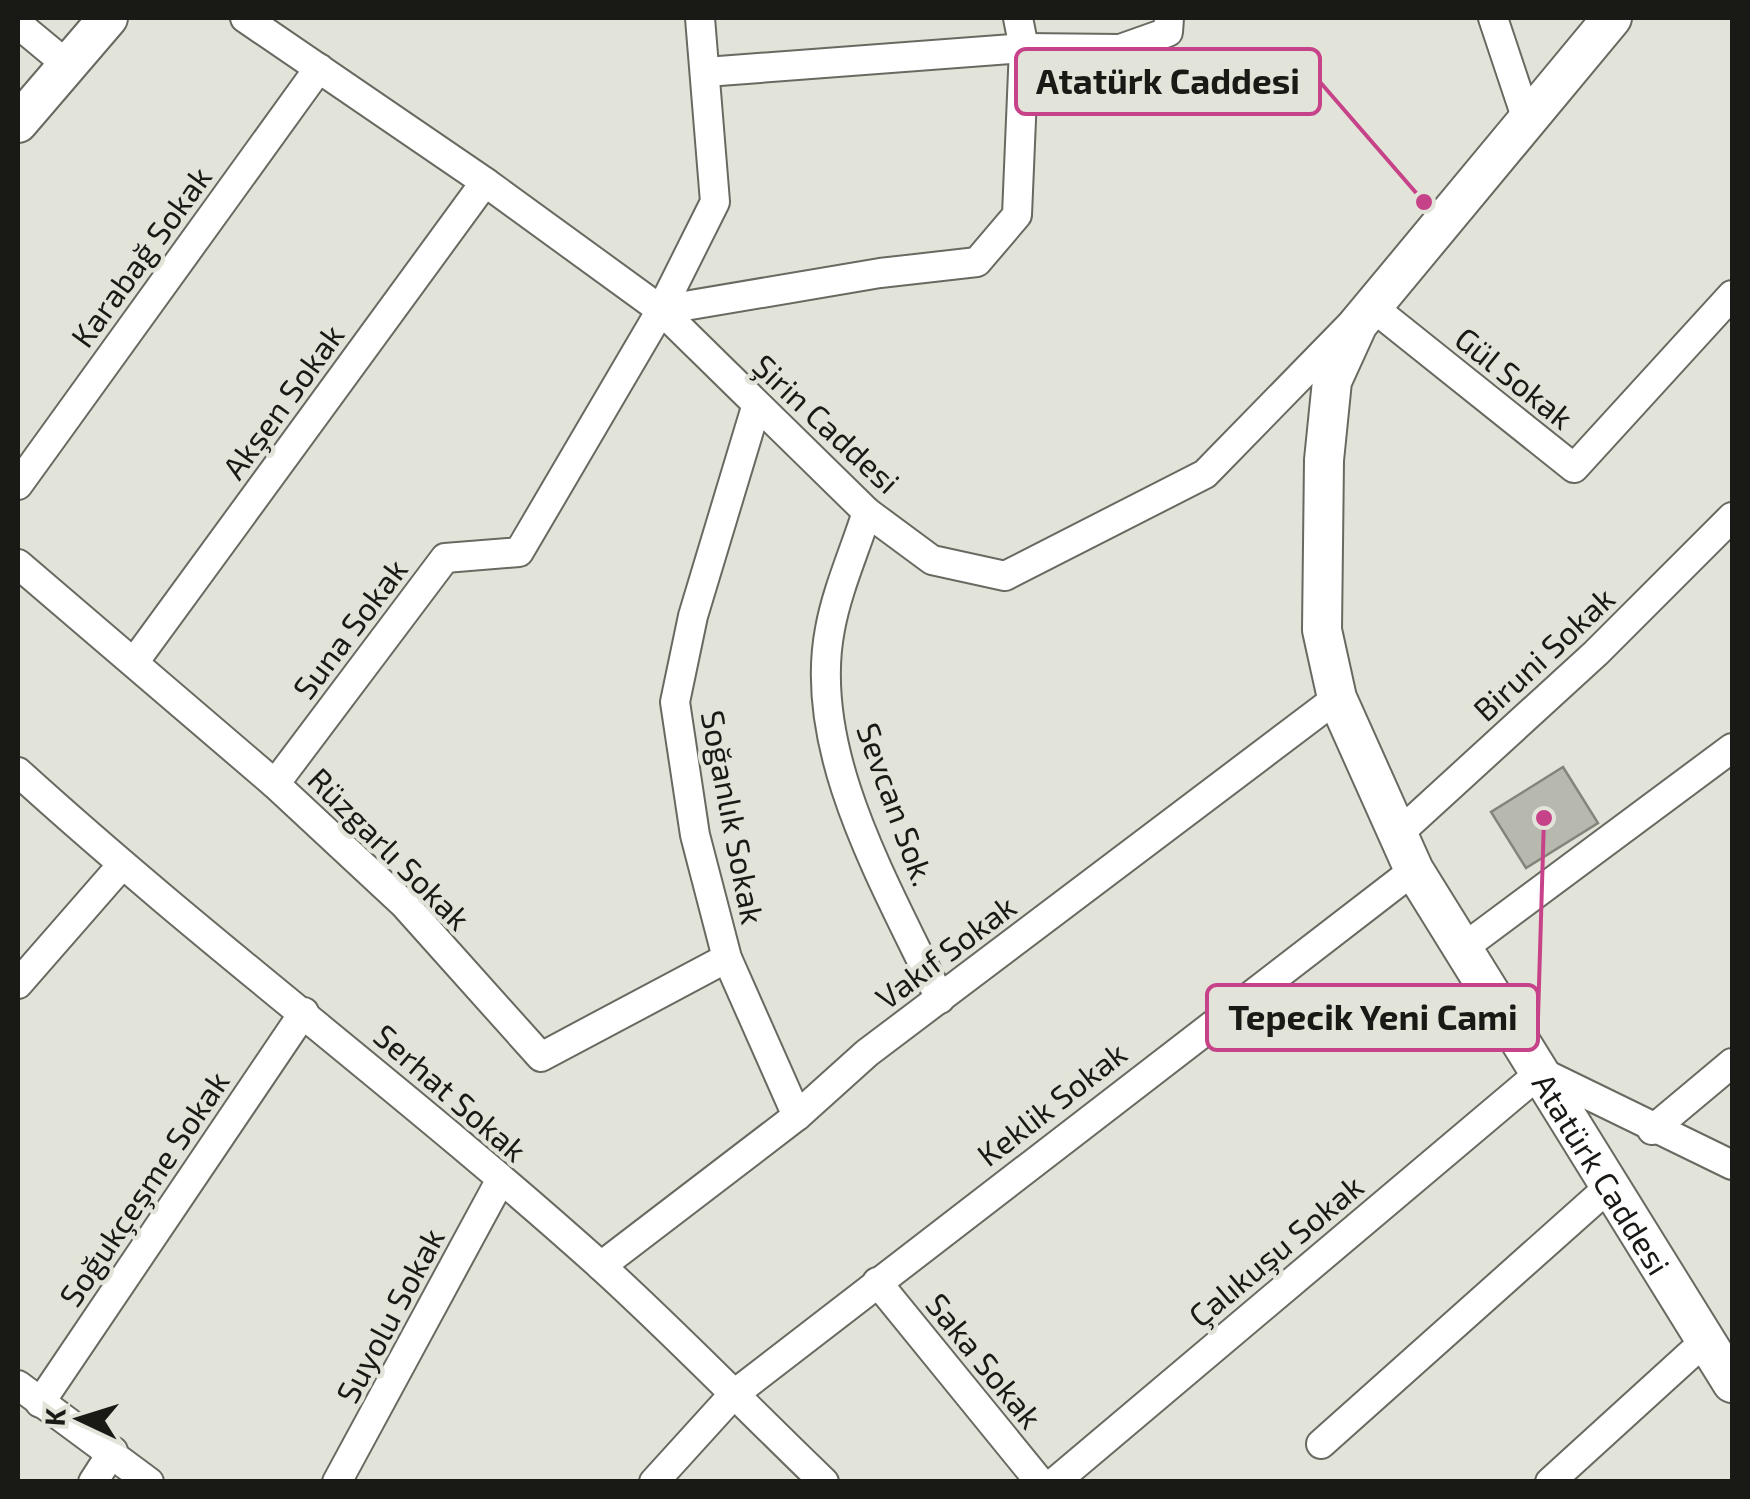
<svg xmlns="http://www.w3.org/2000/svg" width="1750" height="1499" font-family="'Exo 2',sans-serif">
<style>
.building{fill:#b7b9ae;stroke:#83857b;stroke-width:2.5}
.lines{fill:none;stroke-linecap:round;stroke-linejoin:round}
.street-casing{stroke:#686960;stroke-width:32}
.secondary-casing{stroke:#686960;stroke-width:42}
.street{stroke:#fff;stroke-width:28}
.secondary{stroke:#fff;stroke-width:38}
.labels{text-anchor:middle;dominant-baseline:central;stroke-width:9;stroke-linejoin:round;paint-order:stroke}
.street-label{font-size:32px;fill:#191a16;stroke:#e2e4d9}
.leader{fill:none;stroke:#c74389;stroke-width:4}
.callout-dot{fill:#c74389;stroke:#e2e4d9;stroke-width:4}
.callout{fill:#e2e4d9;stroke:#c74389;stroke-width:4}
.callout-label{font-size:35px;text-anchor:middle;font-weight:bold;fill:#191a16}
</style>
<rect width="100%" height="100%" fill="#e2e4d9"/>
<path class="building" d="M 1563,767 L 1598,823 L 1526,868 L 1491,812 Z"/>
<g class="lines">
<g class="street-casing">
<g id="street">
<path d="M 245,18 L 485,182 L 661,310 L 867,512 L 932,560 L 1005,576 L 1205,474 L 1370,305 L 1574,468 L 1732,295"/>
<path d="M 1493,18 L 1527,120"/>
<path d="M 18,24 L 65,63"/>
<path d="M 706,72 L 1024,48 L 1120,49 L 1168,32 L 1169,18"/>
<path d="M 661,310 L 880,273 L 977,262 L 1017,215 L 1024,48 L 1018,18"/>
<path d="M 756,407 L 693,616 L 675,702 L 695,835 L 727,958 L 797,1116"/>
<path d="M 18,485 L 319,68"/>
<path d="M 867,512 C 855,550 837,590 830,629 C 806,754 889,889 940,999"/>
<path d="M 18,564 L 275,784 L 404,904 L 541,1057 L 727,958"/>
<path d="M 135,661 L 485,182"/>
<path d="M 18,772 C 206,943 411,1095 601,1266 C 677,1335 749,1410 824,1482"/>
<path d="M 275,784 L 445,558 L 519,552 L 661,310 L 715,202 L 700,18"/>
<path d="M 1397,835 L 1596,653 L 1732,517"/>
<path d="M 1463,948 L 1732,748"/>
<path d="M 18,984 L 121,866"/>
<path d="M 1652,1130 L 1732,1063"/>
<path d="M 601,1266 L 797,1116 L 867,1053 L 1337,698"/>
<path d="M 877,1282 L 1040,1482"/>
<path d="M 18,1385 L 149,1482"/>
<path d="M 40,1403 L 304,1012"/>
<path d="M 1321,1444 L 1609,1187"/>
<path d="M 93,1482 L 113,1451"/>
<path d="M 337,1482 L 500,1181"/>
<path d="M 654,1482 L 733,1395 L 1414,870"/>
<path d="M 1055,1482 L 1541,1072 L 1732,1165"/>
<path d="M 1550,1482 L 1706,1340"/>
</g>
</g>
<g class="secondary-casing">
<g id="secondary">
<path id="s1" d="M 1612,18 L 1358,324 L 1332,381 L 1324,460 L 1322,630 L 1337,698 L 1414,870 L 1732,1383"/>
<path d="M 18,123 L 108,18"/>
</g>
</g>
<use href="#street" class="street"/>
<use href="#secondary" class="secondary"/>
</g>
<g class="labels">
<g class="street-label">
<text transform="translate(140 256) rotate(-54)">Karabağ Sokak</text>
<text transform="translate(1515 377) rotate(39)">Gül Sokak</text>
<text transform="translate(282 401) rotate(-54)">Akşen Sokak</text>
<text transform="translate(827 423) rotate(43)">Şirin Caddesi</text>
<text transform="translate(349 628) rotate(-53)">Suna Sokak</text>
<text transform="translate(1543 653) rotate(-43)">Biruni Sokak</text>
<text transform="translate(897 804) rotate(70)">Sevcan Sok.</text>
<text transform="translate(734 817) rotate(79)">Soğanlık Sokak</text>
<text transform="translate(390 848) rotate(45)">Rüzgarlı Sokak</text>
<text transform="translate(945 951) rotate(-37)">Vakıf Sokak</text>
<text transform="translate(451 1092) rotate(41)">Serhat Sokak</text>
<text transform="translate(1051 1103) rotate(-38)">Keklik Sokak</text>
<text stroke="none"><textPath href="#s1" startOffset="1325">Atatürk Caddesi</textPath></text>
<text transform="translate(143 1188) rotate(-56)">Soğukçeşme Sokak</text>
<text transform="translate(1275 1250) rotate(-40)">Çalıkuşu Sokak</text>
<text transform="translate(389 1315) rotate(-62)">Suyolu Sokak</text>
<text transform="translate(985 1360) rotate(51)">Saka Sokak</text>
</g>
</g>
<path class="leader" d="M1424 202L1320 82M1544 818L1538 1018"/>
<g class="callout-dot">
<circle cx="1424" cy="202" r="10"/>
<circle cx="1544" cy="818" r="10"/>
</g>
<g class="callout">
<rect x="1016" y="49" width="304" height="65" rx="10"/>
<rect x="1207" y="985" width="331" height="65" rx="10"/>
</g>
<g class="callout-label">
<text x="1168" y="94">Atatürk Caddesi</text>
<text x="1373" y="1030">Tepecik Yeni Cami</text>
</g>
<rect width="1750" height="1499" fill="none" stroke="#191a16" stroke-width="40"/>
<g transform="translate(80 1419) rotate(274)" stroke="#e2e4d9" stroke-width="8" paint-order="stroke">
<path d="M0-8L18 38L0 25L-18 38Z" fill="#191a16"/>
<text y="-15" font-size="28" font-weight="bold" text-anchor="middle" fill="#191a16">K</text>
</g>
</svg>
